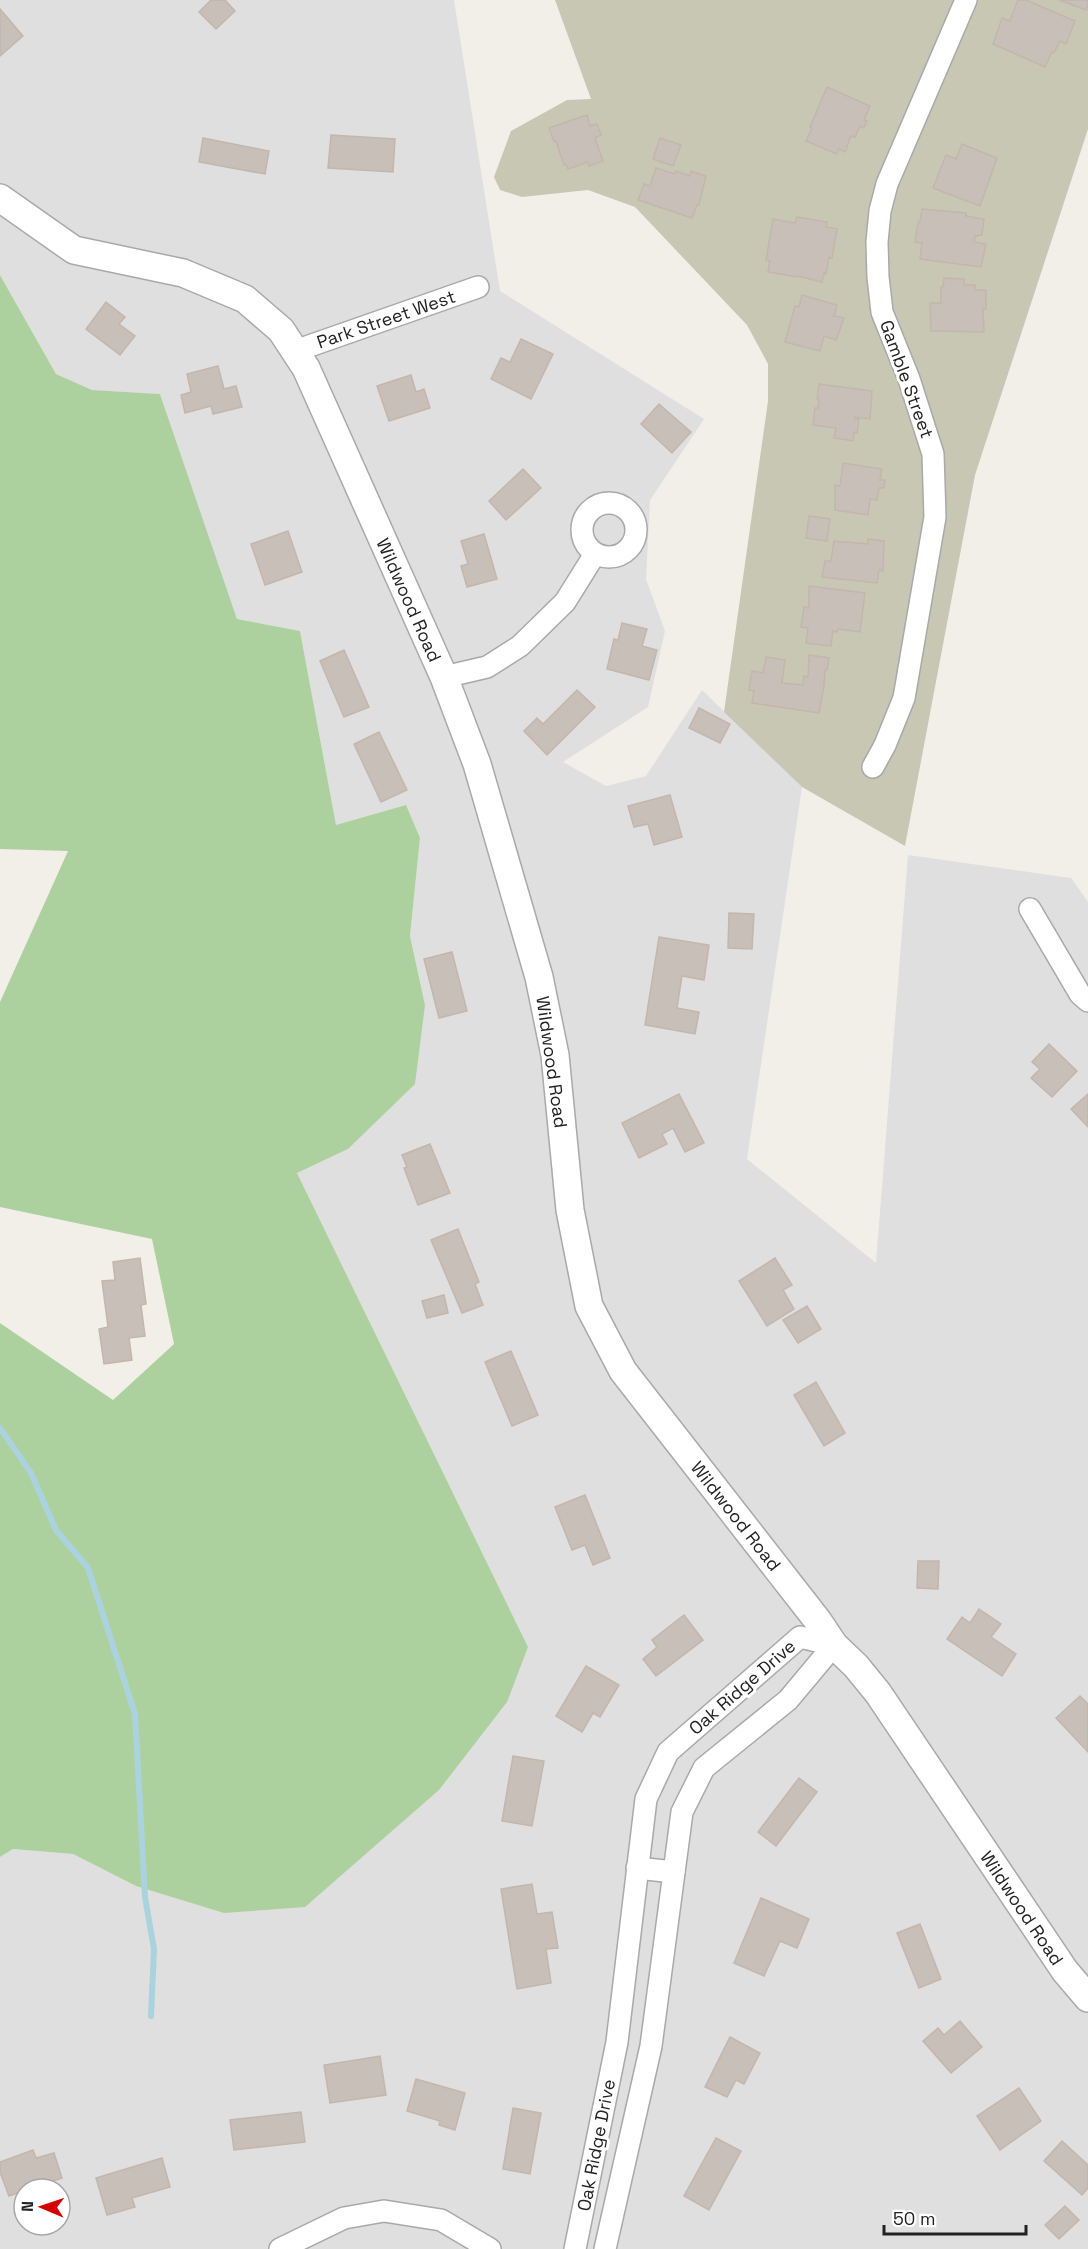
<svg xmlns="http://www.w3.org/2000/svg" width="1088" height="2249" font-family="'Space Grotesk',sans-serif">
<style>
.residential{fill:#e0dfdf;fill-rule:evenodd}
.construction{fill:#c7c7b4}
.forest{fill:#add19e}
.lines{fill:none;stroke-linecap:round;stroke-linejoin:round}
.stream{stroke:#aad3df;stroke-width:6}
.building{fill:#c7bfb8;stroke:#c4b6ab;stroke-width:1.5}
.minor-casing{stroke:#a9a9a9;stroke-width:24}
.tertiary-casing{stroke:#a9a9a9;stroke-width:30}
.minor{stroke:#fff;stroke-width:21}
.tertiary{stroke:#fff;stroke-width:27}
.labels{text-anchor:middle;dominant-baseline:central;stroke-width:6;stroke-linejoin:round;paint-order:stroke}
.street-label{font-size:18px;fill:#222;stroke:#fff}
</style>
<rect width="100%" height="100%" fill="#f2efe9"/>
<path class="residential" d="M 0,0 L 454,0 L 500,291 L 704,419 L 650,500 L 646,579 L 665,631 L 648,707 L 563,762 L 606,786 L 646,776 L 702,690 L 802,787 L 747,1159 L 876,1263 L 908,855 L 1071,878 L 1088,902 L 1088,2249 L 0,2249 L 0,1857 L 13,1849 L 73,1854 L 136,1886 L 528,1647 L 297,1173 L 348,1149 L 425,1005 L 410,936 L 420,838 L 336,826 L 300,631 L 237,619 L 160,394 L 92,390 L 56,374 L 0,275 ZM 24,2189 L 60,2189 L 60,2225 L 24,2225 Z"/>
<path class="construction" d="M 555,0 L 1088,0 L 1088,129 L 975,475 L 905,846 L 802,787 L 724,712 L 768,401 L 768,364 L 747,325 L 635,207 L 588,190 L 522,197 L 500,190 L 494,177 L 511,131 L 567,100 L 591,99 Z"/>
<path class="forest" d="M 0,275 L 56,374 L 92,390 L 160,394 L 237,619 L 300,631 L 336,825 L 406,805 L 420,838 L 410,936 L 425,1005 L 415,1084 L 348,1149 L 297,1173 L 528,1647 L 507,1702 L 439,1790 L 305,1907 L 224,1913 L 136,1886 L 73,1854 L 13,1849 L 0,1857 L 0,1323 L 113,1400 L 174,1344 L 152,1239 L 0,1207 L 0,1002 L 68,851 L 0,849 Z"/>
<g class="lines">
<path class="stream" d="M 0,1428 L 31,1473 L 56,1530 L 88,1568 L 135,1714 L 145,1897 L 154,1949 L 151,2016"/>
</g>
<g class="building">
<path d="M 211,0 L 225,0 L 235,11 L 216,29 L 199,12 Z"/>
<path d="M 1018,0 L 1026,0 L 1075,21 L 1066,44 L 1060,41 L 1054,53 L 1052,52 L 1045,67 L 993,44 L 1002,18 L 1010,21 Z"/>
<path d="M 1059,0 L 1088,0 L 1088,5 L 1086,10 Z"/>
<path d="M 0,9 L 23,36 L 0,56 Z"/>
<path d="M 827,87 L 870,106 L 864,120 L 867,121 L 864,128 L 860,126 L 855,137 L 851,136 L 845,152 L 839,149 L 837,154 L 806,141 L 812,128 L 810,127 Z"/>
<path d="M 587,115 L 590,126 L 597,124 L 601,135 L 595,138 L 603,161 L 589,166 L 588,162 L 568,169 L 566,164 L 564,165 L 556,141 L 554,142 L 549,128 Z"/>
<path d="M 331,135 L 395,139 L 393,172 L 328,168 Z"/>
<path d="M 203,138 L 269,151 L 265,174 L 199,162 Z"/>
<path d="M 660,138 L 681,145 L 673,166 L 653,159 Z"/>
<path d="M 962,144 L 997,158 L 980,206 L 933,188 L 946,155 L 956,159 Z"/>
<path d="M 656,168 L 675,174 L 676,171 L 690,176 L 691,171 L 706,176 L 699,205 L 697,205 L 692,218 L 638,200 L 644,184 L 650,186 Z"/>
<path d="M 922,209 L 966,213 L 966,216 L 984,219 L 982,235 L 975,236 L 974,242 L 986,244 L 981,267 L 920,259 L 922,243 L 915,242 L 918,222 L 920,222 Z"/>
<path d="M 797,217 L 827,222 L 826,227 L 837,229 L 832,258 L 829,257 L 826,274 L 824,273 L 822,282 L 798,276 L 798,277 L 768,272 L 770,261 L 766,260 L 773,219 L 795,223 Z"/>
<path d="M 944,278 L 964,279 L 964,285 L 975,285 L 975,290 L 986,290 L 986,309 L 983,309 L 984,332 L 931,331 L 930,303 L 941,303 L 941,287 L 943,287 Z"/>
<path d="M 802,295 L 837,305 L 834,316 L 844,318 L 836,340 L 824,336 L 820,351 L 785,342 L 795,306 L 799,307 Z"/>
<path d="M 106,302 L 125,317 L 119,324 L 135,336 L 120,355 L 86,329 Z"/>
<path d="M 521,339 L 553,354 L 531,399 L 491,379 L 501,358 L 510,362 Z"/>
<path d="M 218,366 L 224,389 L 236,386 L 242,407 L 213,414 L 211,406 L 185,413 L 181,395 L 191,392 L 187,374 Z"/>
<path d="M 411,375 L 416,392 L 424,389 L 430,408 L 389,421 L 377,386 Z"/>
<path d="M 819,384 L 872,391 L 870,419 L 855,417 L 855,419 L 859,419 L 857,433 L 854,432 L 853,441 L 834,438 L 836,428 L 813,425 L 815,408 L 818,408 L 819,400 L 817,399 Z"/>
<path d="M 659,404 L 691,432 L 672,453 L 641,424 Z"/>
<path d="M 843,463 L 882,469 L 880,480 L 885,480 L 884,488 L 879,488 L 877,500 L 870,499 L 868,515 L 835,510 L 835,485 L 840,486 Z"/>
<path d="M 523,469 L 541,488 L 506,520 L 489,501 Z"/>
<path d="M 809,516 L 830,519 L 827,541 L 806,538 Z"/>
<path d="M 288,531 L 302,572 L 265,585 L 251,544 Z"/>
<path d="M 484,534 L 497,579 L 467,587 L 461,566 L 468,564 L 461,541 Z"/>
<path d="M 868,539 L 884,541 L 883,571 L 879,570 L 877,583 L 822,577 L 825,561 L 831,561 L 834,541 L 868,544 Z"/>
<path d="M 809,586 L 865,593 L 860,632 L 838,629 L 837,632 L 833,631 L 831,646 L 806,643 L 808,628 L 801,627 L 804,607 L 809,608 Z"/>
<path d="M 622,623 L 647,629 L 642,646 L 657,650 L 649,680 L 607,669 L 614,639 L 618,640 Z"/>
<path d="M 344,650 L 369,707 L 344,717 L 320,661 Z"/>
<path d="M 809,655 L 829,658 L 827,670 L 825,670 L 824,686 L 819,713 L 752,703 L 754,691 L 749,690 L 752,671 L 763,673 L 766,657 L 785,660 L 782,683 L 803,685 L 804,676 L 808,677 Z"/>
<path d="M 577,690 L 595,707 L 547,755 L 524,731 L 537,718 L 543,724 Z"/>
<path d="M 699,708 L 730,724 L 720,743 L 689,728 Z"/>
<path d="M 379,732 L 407,790 L 381,802 L 354,744 Z"/>
<path d="M 670,795 L 682,837 L 654,845 L 648,824 L 634,827 L 628,806 Z"/>
<path d="M 729,913 L 754,914 L 752,949 L 728,948 Z"/>
<path d="M 659,937 L 709,945 L 704,980 L 682,976 L 677,1008 L 699,1012 L 695,1034 L 645,1025 Z"/>
<path d="M 452,952 L 467,1011 L 439,1018 L 424,959 Z"/>
<path d="M 1049,1044 L 1077,1071 L 1052,1097 L 1031,1078 L 1040,1069 L 1032,1062 Z"/>
<path d="M 679,1094 L 704,1143 L 685,1152 L 673,1128 L 662,1134 L 667,1144 L 639,1158 L 622,1123 Z"/>
<path d="M 1088,1094 L 1088,1127 L 1071,1109 Z"/>
<path d="M 430,1144 L 450,1193 L 418,1205 L 404,1168 L 407,1167 L 402,1155 Z"/>
<path d="M 458,1229 L 479,1282 L 475,1284 L 483,1305 L 462,1313 L 431,1240 Z"/>
<path d="M 140,1258 L 146,1304 L 141,1305 L 145,1336 L 129,1338 L 132,1360 L 104,1364 L 99,1329 L 108,1327 L 102,1281 L 115,1280 L 113,1262 Z"/>
<path d="M 775,1258 L 792,1285 L 783,1290 L 794,1309 L 767,1326 L 739,1281 Z"/>
<path d="M 444,1295 L 448,1313 L 427,1318 L 422,1301 Z"/>
<path d="M 807,1306 L 821,1329 L 798,1343 L 783,1320 Z"/>
<path d="M 511,1351 L 538,1415 L 512,1426 L 485,1362 Z"/>
<path d="M 816,1382 L 845,1433 L 824,1446 L 794,1395 Z"/>
<path d="M 585,1495 L 610,1558 L 593,1565 L 585,1545 L 572,1550 L 555,1507 Z"/>
<path d="M 918,1561 L 939,1561 L 938,1589 L 917,1588 Z"/>
<path d="M 979,1609 L 1001,1624 L 991,1637 L 1016,1654 L 1002,1676 L 947,1639 L 962,1617 L 970,1623 Z"/>
<path d="M 684,1615 L 703,1640 L 656,1676 L 643,1659 L 657,1647 L 652,1640 Z"/>
<path d="M 586,1666 L 619,1685 L 600,1717 L 593,1713 L 582,1732 L 556,1716 Z"/>
<path d="M 1080,1696 L 1088,1704 L 1088,1752 L 1056,1718 Z"/>
<path d="M 513,1756 L 544,1761 L 532,1826 L 502,1821 Z"/>
<path d="M 799,1778 L 817,1792 L 776,1846 L 758,1832 Z"/>
<path d="M 532,1884 L 537,1914 L 552,1912 L 558,1948 L 546,1949 L 551,1983 L 517,1989 L 501,1889 Z"/>
<path d="M 761,1898 L 809,1919 L 797,1948 L 780,1941 L 764,1976 L 734,1963 Z"/>
<path d="M 920,1924 L 941,1979 L 919,1988 L 897,1933 Z"/>
<path d="M 960,2021 L 982,2047 L 951,2073 L 923,2041 L 938,2028 L 944,2035 Z"/>
<path d="M 730,2037 L 760,2053 L 744,2084 L 736,2080 L 727,2097 L 705,2087 Z"/>
<path d="M 380,2056 L 386,2095 L 330,2103 L 324,2065 Z"/>
<path d="M 416,2079 L 465,2093 L 455,2130 L 439,2125 L 440,2121 L 407,2111 Z"/>
<path d="M 1019,2088 L 1041,2121 L 1000,2150 L 977,2116 Z"/>
<path d="M 513,2108 L 541,2113 L 530,2174 L 503,2169 Z"/>
<path d="M 301,2112 L 305,2142 L 234,2150 L 230,2120 Z"/>
<path d="M 716,2138 L 741,2151 L 709,2210 L 684,2196 Z"/>
<path d="M 1062,2141 L 1088,2165 L 1088,2188 L 1082,2195 L 1044,2161 Z"/>
<path d="M 33,2150 L 36,2158 L 54,2153 L 62,2178 L 30,2189 L 24,2189 L 24,2191 L 9,2196 L 0,2172 L 0,2162 Z"/>
<path d="M 162,2158 L 170,2187 L 132,2198 L 135,2207 L 107,2215 L 96,2178 Z"/>
<path d="M 1065,2206 L 1079,2220 L 1059,2239 L 1045,2225 Z"/>
</g>
<g class="lines">
<g class="minor-casing">
<g id="minor">
<path d="M 295,351 L 478,287"/>
<circle cx="609" cy="530" r="27"/>
<path d="M 444,677 L 487,667 L 520,646 L 565,602 L 595,554"/>
<path d="M 873,767 L 885,745 L 904,698 L 935,517 L 933,454 L 909,379 L 882,312 L 878,277 L 877,242 L 880,211 L 887,184 L 966,0"/>
<path d="M 1030,909 L 1080,994 L 1088,1001"/>
<path d="M 637,1868 L 674,1872"/>
<path d="M 280,2249 L 344,2218 L 384,2211 L 441,2220 L 490,2249"/>
<path d="M 575,2249 L 617,2042 L 646,1799 L 668,1752 L 800,1637 L 834,1645 L 788,1700 L 704,1768 L 682,1812 L 651,2046 L 605,2249"/>
</g>
</g>
<g class="tertiary-casing">
<path id="tertiary" d="M 0,198 L 74,250 L 183,273 L 245,299 L 281,330 L 306,368 L 444,677 L 477,764 L 539,977 L 555,1055 L 570,1210 L 589,1306 L 623,1371 L 818,1621 L 834,1645 L 856,1666 L 878,1693 L 1065,1971 L 1088,1998"/>
</g>
<use href="#minor" class="minor"/>
<use href="#tertiary" class="tertiary"/>
</g>
<g class="labels">
<g class="street-label">
<text transform="translate(386 319) rotate(-19)">Park Street West</text>
<text transform="translate(907 379) rotate(70)">Gamble Street</text>
<text transform="translate(409 600) rotate(66)">Wildwood Road</text>
<text transform="translate(552 1062) rotate(82)">Wildwood Road</text>
<text transform="translate(736 1516) rotate(52)">Wildwood Road</text>
<text transform="translate(742 1687) rotate(-41)">Oak Ridge Drive</text>
<text transform="translate(1022 1908) rotate(56)">Wildwood Road</text>
<text transform="translate(596 2145) rotate(-79)">Oak Ridge Drive</text>
</g>
</g>
<g transform="translate(42 2207) rotate(272)"><circle r="28" fill="#ffffff" stroke="#a7a7a7" stroke-width="1.5"/>
<path d="M0-4.5L10 22L0 15L-10 22Z" fill="#d40000"/>
<text y="-9" font-size="16" font-weight="bold" text-anchor="middle" fill="#222222">N</text>
</g>
<path d="M884 2225v9h142v-9" fill="none" stroke="#222222" stroke-width="3"/>
<text x="893" y="2225" font-size="18" fill="#222222" stroke="#ffffff" stroke-width="4.5" paint-order="stroke">50 m</text>
</svg>
